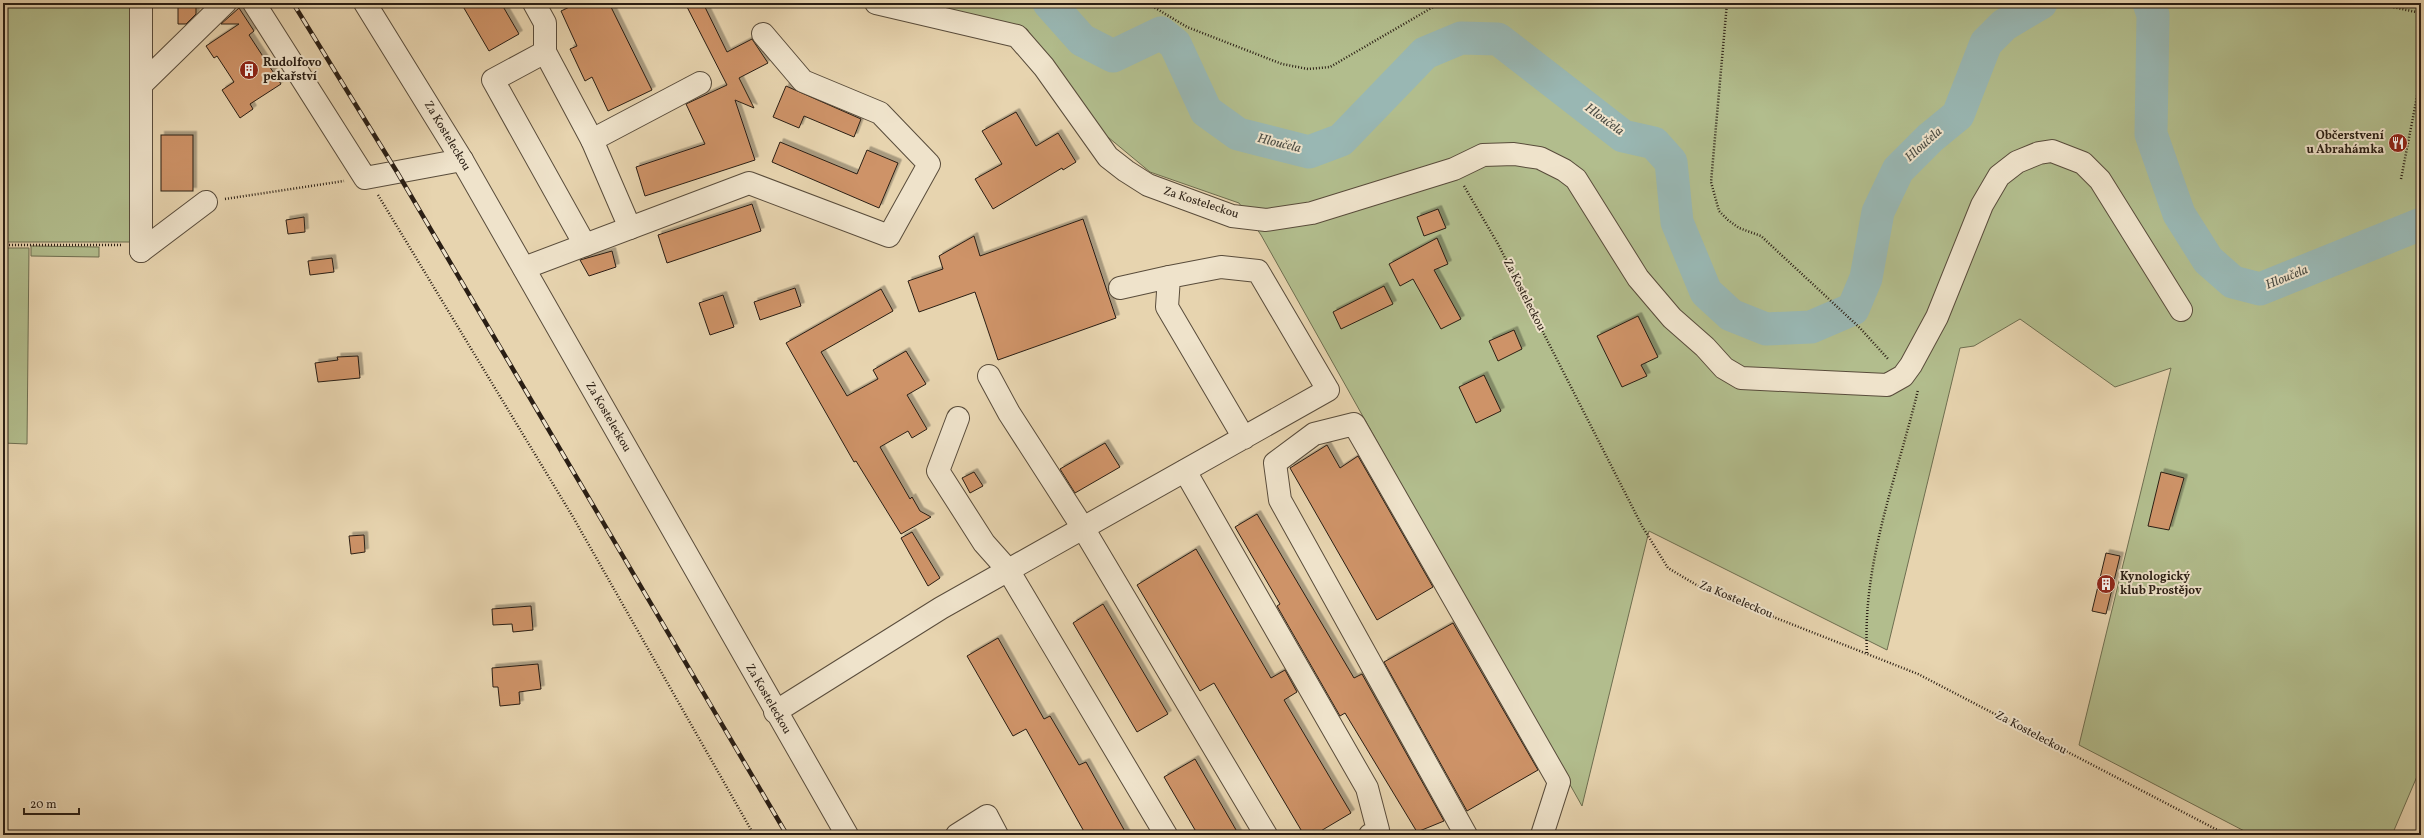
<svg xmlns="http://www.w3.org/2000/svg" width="2424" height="838" font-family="Vollkorn,serif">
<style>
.green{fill:#b2bd8d;stroke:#6e6e50}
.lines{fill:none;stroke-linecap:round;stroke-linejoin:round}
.river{stroke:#99b7b3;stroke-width:33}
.building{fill:#ce9367;stroke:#2a1e14;filter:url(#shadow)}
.minor-casing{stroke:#594c3b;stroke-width:24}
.path{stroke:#2a1e14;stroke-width:2.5;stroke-dasharray:1 2;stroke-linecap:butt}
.minor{stroke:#efe3cb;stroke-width:22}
.rail-casing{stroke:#2a1e14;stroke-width:4.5}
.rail{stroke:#efe3cb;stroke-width:3;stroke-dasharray:9;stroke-linecap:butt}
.labels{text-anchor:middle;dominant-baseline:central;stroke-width:4;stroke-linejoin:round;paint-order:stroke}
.poi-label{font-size:12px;font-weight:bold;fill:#2a1e14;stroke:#efe3cb;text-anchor:start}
.street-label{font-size:12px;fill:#2a1e14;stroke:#efe3cb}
.water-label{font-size:13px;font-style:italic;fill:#4b4c44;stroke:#efe3cb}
</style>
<defs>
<filter id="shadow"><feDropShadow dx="3.5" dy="-3.5" stdDeviation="0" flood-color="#0004"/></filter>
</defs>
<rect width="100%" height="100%" fill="#e7d4af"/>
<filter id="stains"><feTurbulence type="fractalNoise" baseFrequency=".005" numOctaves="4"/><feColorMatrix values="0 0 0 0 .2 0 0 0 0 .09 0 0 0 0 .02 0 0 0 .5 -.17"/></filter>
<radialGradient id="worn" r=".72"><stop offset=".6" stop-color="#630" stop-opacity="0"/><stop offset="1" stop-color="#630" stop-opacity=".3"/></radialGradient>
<g class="green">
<path d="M 3,3 L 132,3 L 131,242 L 3,242 Z"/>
<path d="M 909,3 L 2421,3 L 2421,767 L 2392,835 L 2252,835 L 2079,745 L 2171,368 L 2115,387 L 2020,319 L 1974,346 L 1960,348 L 1887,650 L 1649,531 L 1582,806 L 1261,235 L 1239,203 L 1150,172 L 1079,113 L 1027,29 Z"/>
<path d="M 31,246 L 99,247 L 99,257 L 31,256 Z"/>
<path d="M 3,248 L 29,248 L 27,444 L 3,443 Z"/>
</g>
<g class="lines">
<g class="river">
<path d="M 1049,3 L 1082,40 L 1113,56 L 1161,33 L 1175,44 L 1206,111 L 1238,134 L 1309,152 L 1341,140 L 1425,53 L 1461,38 L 1498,39 L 1623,136 L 1654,143 L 1671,162 L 1677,222 L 1706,292 L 1731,315 L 1766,329 L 1811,327 L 1853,309 L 1866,278 L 1878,212 L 1898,170 L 1930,138 L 1958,115 L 1986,43 L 2004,25 L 2041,3"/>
<path d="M 2149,3 L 2153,15 L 2151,134 L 2179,214 L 2208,260 L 2233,282 L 2260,289 L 2421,224"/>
</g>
</g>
<g class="building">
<path d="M 178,3 L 196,3 L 196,14 L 186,24 L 178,24 Z"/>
<path d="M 461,3 L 501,3 L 519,34 L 489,51 Z"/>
<path d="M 578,3 L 609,3 L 652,90 L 608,111 L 592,77 L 585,81 L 570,49 L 577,46 L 561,11 Z"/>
<path d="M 685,3 L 703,3 L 727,52 L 752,39 L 768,63 L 739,78 L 754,108 L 735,100 L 755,160 L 645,196 L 636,167 L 705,144 L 686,104 L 727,85 Z"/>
<path d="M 239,8 L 254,31 L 249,35 L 281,84 L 250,104 L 253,109 L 240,118 L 222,90 L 234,82 L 217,56 L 214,58 L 206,46 L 239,24 L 221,24 Z"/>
<path d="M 786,86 L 861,119 L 854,137 L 804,116 L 799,128 L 773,117 Z"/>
<path d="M 1016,112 L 1036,146 L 1058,133 L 1076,162 L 1063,170 L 1062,168 L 993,209 L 975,179 L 1002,164 L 982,131 Z"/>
<rect x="161" y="135" width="32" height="56"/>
<path d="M 780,142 L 857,174 L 867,150 L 898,163 L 879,208 L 772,162 Z"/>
<path d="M 752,204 L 761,231 L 667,263 L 658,235 Z"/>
<path d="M 1438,209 L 1446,228 L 1424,236 L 1417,217 Z"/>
<path d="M 304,217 L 305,232 L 288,234 L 286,220 Z"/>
<path d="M 1083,219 L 1116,318 L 998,360 L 975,292 L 919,312 L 908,281 L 943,269 L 939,256 L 974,236 L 980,256 Z"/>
<path d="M 1437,238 L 1448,264 L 1434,270 L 1461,319 L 1441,329 L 1413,279 L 1400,286 L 1389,264 Z"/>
<path d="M 612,251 L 616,267 L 589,276 L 580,260 Z"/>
<path d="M 332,258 L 334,272 L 310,275 L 308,261 Z"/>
<path d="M 1384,286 L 1393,304 L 1341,329 L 1333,312 Z"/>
<path d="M 795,288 L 801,306 L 760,320 L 754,302 Z"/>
<path d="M 881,289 L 893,311 L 821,352 L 847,396 L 878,379 L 873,370 L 906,351 L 926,384 L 907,395 L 927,429 L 912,438 L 908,431 L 880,447 L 910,499 L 912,497 L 920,511 L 931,517 L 901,534 L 856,461 L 854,462 L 786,343 Z"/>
<path d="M 723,295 L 734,327 L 710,335 L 699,303 Z"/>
<path d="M 1638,316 L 1658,357 L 1641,365 L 1647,376 L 1622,387 L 1597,336 Z"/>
<path d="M 1514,330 L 1522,349 L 1498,361 L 1489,341 Z"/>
<path d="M 358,356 L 360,378 L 318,382 L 315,363 L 338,360 L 337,357 Z"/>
<path d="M 1484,375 L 1501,411 L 1476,423 L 1459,387 Z"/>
<path d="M 1105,443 L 1120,467 L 1075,493 L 1060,469 Z"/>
<path d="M 1327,445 L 1340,468 L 1358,456 L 1433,587 L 1377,620 L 1290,468 Z"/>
<path d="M 974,472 L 983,486 L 970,493 L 962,478 Z"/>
<path d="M 2161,472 L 2184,478 L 2169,530 L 2148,526 Z"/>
<path d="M 1257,514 L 1354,678 L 1362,674 L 1444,821 L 1417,832 L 1345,713 L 1340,716 L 1277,606 L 1280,604 L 1235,527 Z"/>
<path d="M 912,532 L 940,578 L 928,586 L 901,538 Z"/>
<path d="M 364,535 L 365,552 L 351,554 L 349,536 Z"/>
<path d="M 1196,549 L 1271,678 L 1285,670 L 1297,692 L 1284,700 L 1351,813 L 1314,835 L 1304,835 L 1214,683 L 1200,691 L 1137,585 Z"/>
<path d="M 2106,553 L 2120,556 L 2106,614 L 2092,611 Z"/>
<path d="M 1103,604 L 1168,714 L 1137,732 L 1073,623 Z"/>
<path d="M 531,606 L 533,630 L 513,632 L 512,624 L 493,625 L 492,609 Z"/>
<path d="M 1453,623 L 1538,770 L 1467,811 L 1384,662 Z"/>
<path d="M 998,638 L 1044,719 L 1050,716 L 1079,765 L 1086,762 L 1127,835 L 1086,835 L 1026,729 L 1013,736 L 967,656 Z"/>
<path d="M 538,664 L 541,689 L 519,692 L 520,704 L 500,706 L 498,687 L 493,687 L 492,668 Z"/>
<path d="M 1195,759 L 1239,835 L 1198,835 L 1164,777 Z"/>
</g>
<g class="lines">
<g class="minor-casing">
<g id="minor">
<path d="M 141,3 L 141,85"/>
<path d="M 254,3 L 365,178 L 462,160"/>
<path d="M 365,3 L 462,160 L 847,835"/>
<path d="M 534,3 L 545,23 L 545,52"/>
<path d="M 876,3 L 1017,36 L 1044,67 L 1108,157 L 1126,171 L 1148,185 L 1232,216 L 1266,220 L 1312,213 L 1454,169 L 1483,155 L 1514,154 L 1540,158 L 1564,170 L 1576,179 L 1638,278 L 1672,318 L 1705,347 L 1724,368 L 1741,378 L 1887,385 L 1903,376 L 1911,365 L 1937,317 L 1982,205 L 1999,176 L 2017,162 L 2039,153 L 2052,151 L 2083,163 L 2100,180 L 2181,310"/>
<path d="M 630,228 L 592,140 L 700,83"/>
<path d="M 585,245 L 493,80 L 545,52 L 592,140"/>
<path d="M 141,251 L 141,85 L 225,3"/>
<path d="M 141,251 L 206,202"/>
<path d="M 524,268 L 749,183 L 889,236 L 929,164 L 880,113 L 803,81 L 763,34"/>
<path d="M 1120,288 L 1169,277"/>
<path d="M 989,376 L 1009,413 L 1083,528 L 1266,835"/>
<path d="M 958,418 L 938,471 L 984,543 L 1008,570 L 1166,835"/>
<path d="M 1185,471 L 1367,788 L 1378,830 L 1370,835"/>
<path d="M 775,712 L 941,608 L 1328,390 L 1258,271 L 1221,267 L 1169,277 L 1167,307 L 1244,438"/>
<path d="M 957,835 L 987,816 L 997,835"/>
<path d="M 1466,835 L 1280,500 L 1275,463 L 1314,434 L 1354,424 L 1559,782 L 1542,835"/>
</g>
</g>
<g class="path">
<path d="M 1147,3 L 1187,27 L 1282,64 L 1308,69 L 1330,67 L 1440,3"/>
<path d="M 1727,3 L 1711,182 L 1719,211 L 1728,220 L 1739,228 L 1761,236 L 1860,328 L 1889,360"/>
<path d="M 2373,3 L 2421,13"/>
<path d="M 2401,179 L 2421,76"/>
<path d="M 1464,186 L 1498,244 L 1642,526 L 1668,568 L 1705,590 L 1918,674 L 2227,835"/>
<path d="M 378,195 L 573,517 L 754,835"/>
<path d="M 225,199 L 344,181"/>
<path d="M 3,245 L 122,245"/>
<path d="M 1867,653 C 1862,563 1897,477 1918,390"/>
</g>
<use href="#minor" class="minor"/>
<g class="rail-casing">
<path id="rail" d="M 293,3 L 397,172 L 787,835"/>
</g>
<use href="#rail" class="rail"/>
</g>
<defs>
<g id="building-disc" transform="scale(1)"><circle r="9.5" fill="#8f2418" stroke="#efe3cb"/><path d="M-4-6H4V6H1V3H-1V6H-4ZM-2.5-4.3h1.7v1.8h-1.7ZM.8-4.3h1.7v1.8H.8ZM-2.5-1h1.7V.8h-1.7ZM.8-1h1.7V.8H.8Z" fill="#fff"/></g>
<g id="restaurant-disc" transform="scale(1)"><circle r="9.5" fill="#8f2418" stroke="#efe3cb"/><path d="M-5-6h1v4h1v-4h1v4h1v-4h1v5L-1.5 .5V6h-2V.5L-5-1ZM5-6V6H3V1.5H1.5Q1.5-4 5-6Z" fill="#fff"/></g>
</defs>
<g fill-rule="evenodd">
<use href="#building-disc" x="249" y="70"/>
<use href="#restaurant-disc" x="2398" y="143"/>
<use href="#building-disc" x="2106" y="584"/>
</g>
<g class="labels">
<g class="poi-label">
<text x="263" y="63">Rudolfovo<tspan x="263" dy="14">pekařství</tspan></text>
<text x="2384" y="136" text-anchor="end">Občerstvení<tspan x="2384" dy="14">u Abrahámka</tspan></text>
<text x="2120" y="577">Kynologický<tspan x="2120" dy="14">klub Prostějov</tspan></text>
</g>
<g class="street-label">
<text transform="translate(447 136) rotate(59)">Za Kosteleckou</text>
<text transform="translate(1201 203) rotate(18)">Za Kosteleckou</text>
<text transform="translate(1524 295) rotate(63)">Za Kosteleckou</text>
<text transform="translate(608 417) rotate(60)">Za Kosteleckou</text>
<text transform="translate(1736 600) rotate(23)">Za Kosteleckou</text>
<text transform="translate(768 699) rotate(60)">Za Kosteleckou</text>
<text transform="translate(2031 733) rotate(28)">Za Kosteleckou</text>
</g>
<g class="water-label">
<text transform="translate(1604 120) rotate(36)">Hloučela</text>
<text transform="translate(1279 144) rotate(14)">Hloučela</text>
<text transform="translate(1924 145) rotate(-42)">Hloučela</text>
<text transform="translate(2287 278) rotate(-22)">Hloučela</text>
</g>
</g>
<rect width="2424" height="838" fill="none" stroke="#e7d4af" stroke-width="16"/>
<rect x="4" y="4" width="2416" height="830" fill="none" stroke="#2a1e14" stroke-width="2"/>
<rect x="8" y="8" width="2408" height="822" fill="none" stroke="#2a1e14"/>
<path d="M24 808v6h55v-6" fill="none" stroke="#2a1e14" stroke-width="2"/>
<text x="30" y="808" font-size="12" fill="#2a1e14" stroke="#efe3cb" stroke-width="3" paint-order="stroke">20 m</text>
<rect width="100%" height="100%" filter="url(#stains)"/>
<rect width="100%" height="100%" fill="url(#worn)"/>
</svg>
